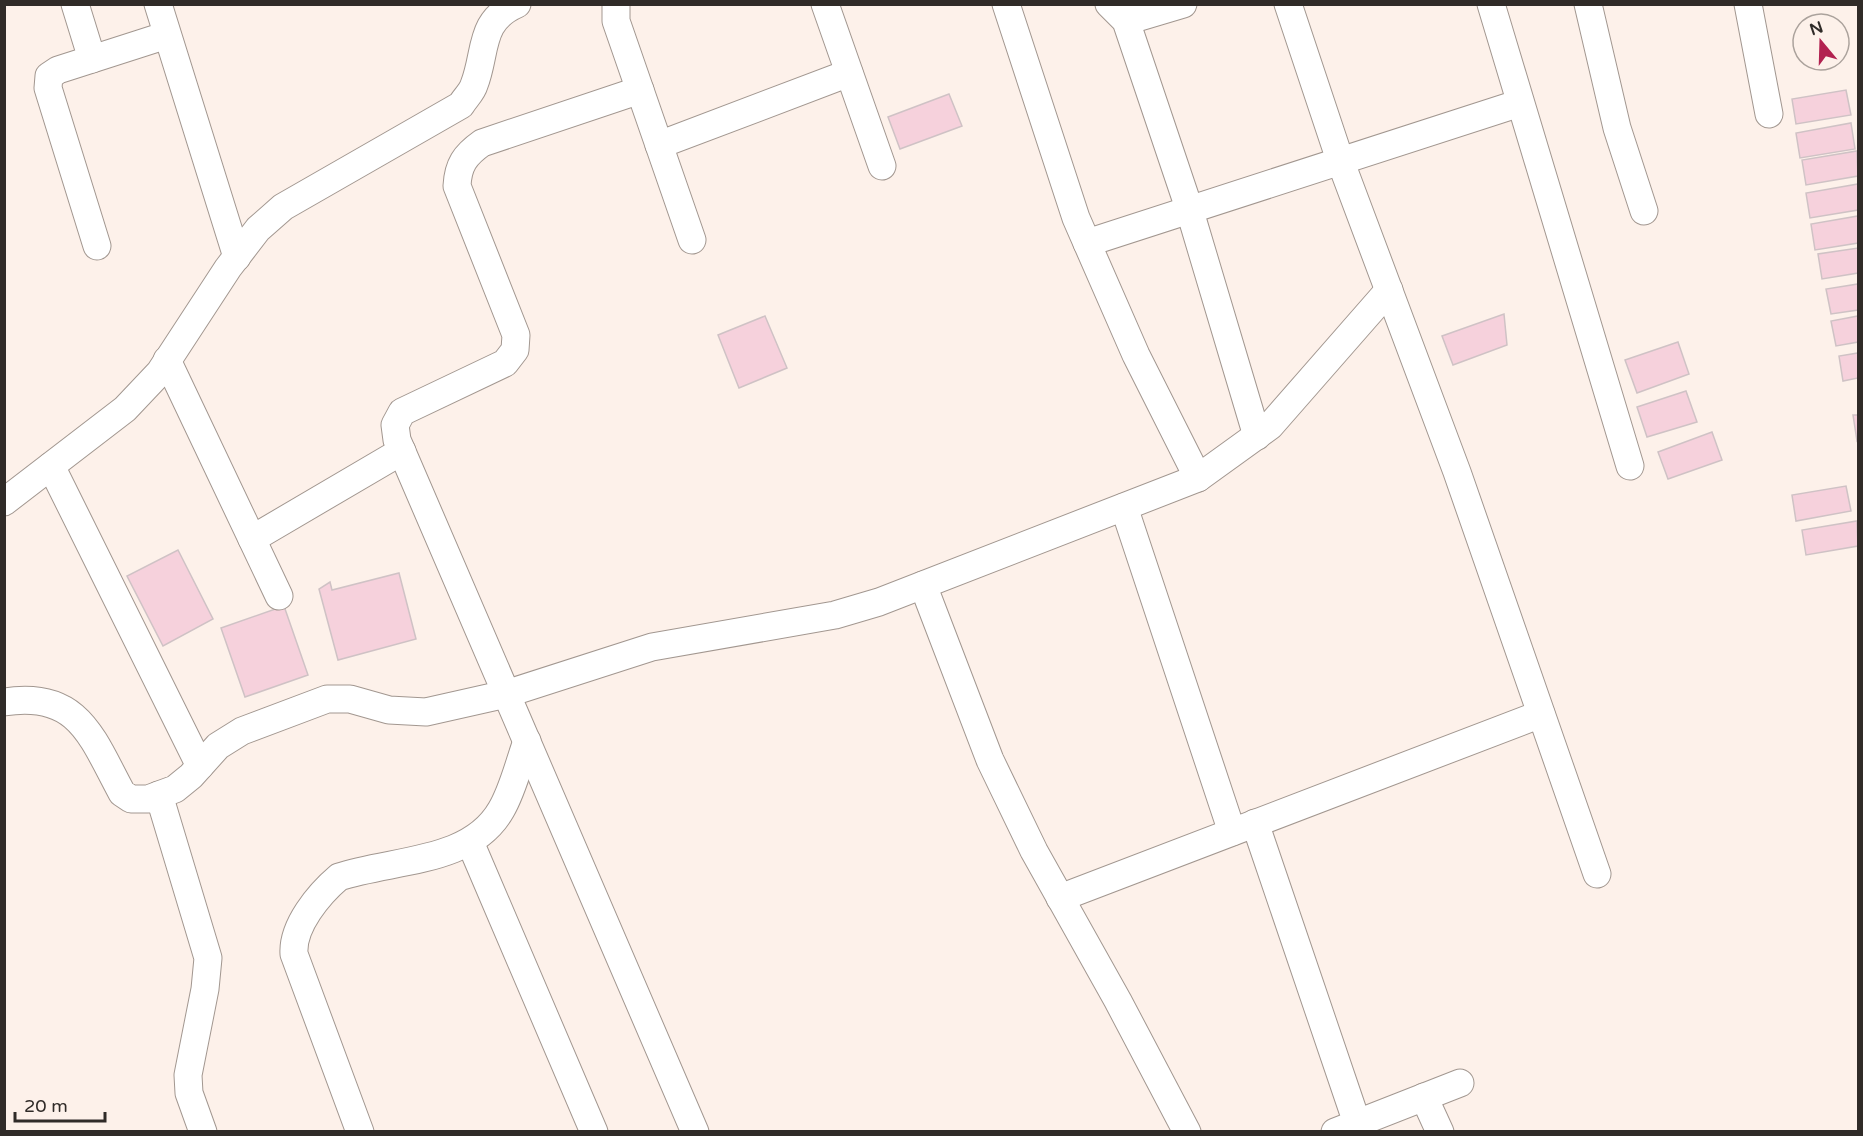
<svg xmlns="http://www.w3.org/2000/svg" width="1863" height="1136" font-family="'Varela Round',sans-serif">
<style>
.building{fill:#f6d1dc;stroke:#cfc2c5;stroke-width:1.5}
.lines{fill:none;stroke-linecap:round;stroke-linejoin:round}
.minor-casing{stroke:#a29790;stroke-width:29}
.minor{stroke:#fff;stroke-width:27}
</style>
<rect width="100%" height="100%" fill="#fdf1ea"/>
<g class="building">
<path d="M 1846,90 L 1851,115 L 1796,124 L 1792,99 Z"/>
<path d="M 949,94 L 962,126 L 900,149 L 888,117 Z"/>
<path d="M 1851,123 L 1855,149 L 1800,158 L 1796,133 Z"/>
<path d="M 1857,151 L 1858,176 L 1806,185 L 1802,160 Z"/>
<path d="M 1858,184 L 1858,210 L 1810,218 L 1806,193 Z"/>
<path d="M 1858,216 L 1858,243 L 1815,250 L 1811,224 Z"/>
<path d="M 1858,248 L 1858,273 L 1822,279 L 1818,254 Z"/>
<path d="M 1858,284 L 1858,310 L 1831,314 L 1826,289 Z"/>
<path d="M 1504,314 L 1507,345 L 1453,365 L 1442,336 Z"/>
<path d="M 765,316 L 787,368 L 739,388 L 718,335 Z"/>
<path d="M 1858,316 L 1858,342 L 1836,346 L 1831,321 Z"/>
<path d="M 1678,342 L 1689,374 L 1637,393 L 1625,360 Z"/>
<path d="M 1858,353 L 1858,378 L 1843,381 L 1839,356 Z"/>
<path d="M 1686,391 L 1697,422 L 1647,437 L 1637,407 Z"/>
<path d="M 1853,415 L 1858,415 L 1858,440 L 1857,441 Z"/>
<path d="M 1712,432 L 1722,460 L 1668,479 L 1658,452 Z"/>
<path d="M 1846,486 L 1851,511 L 1796,521 L 1792,495 Z"/>
<path d="M 1857,521 L 1858,546 L 1806,555 L 1802,530 Z"/>
<path d="M 178,550 L 213,619 L 163,646 L 127,576 Z"/>
<path d="M 399,573 L 416,639 L 338,660 L 319,589 L 330,582 L 332,590 Z"/>
<path d="M 284,606 L 308,675 L 245,697 L 221,628 Z"/>
</g>
<g class="lines">
<g class="minor-casing">
<g id="minor">
<path d="M 75,4 L 92,59"/>
<path d="M 158,4 L 237,257"/>
<path d="M 616,4 L 616,21 L 692,240"/>
<path d="M 825,4 L 882,166"/>
<path d="M 1006,4 L 1076,218 L 1136,355 L 1198,478"/>
<path d="M 1109,4 L 1126,21 L 1189,208 L 1257,436"/>
<path d="M 1288,4 L 1340,160 L 1457,472 L 1597,874"/>
<path d="M 1491,4 L 1630,466"/>
<path d="M 1588,4 L 1617,128 L 1644,211"/>
<path d="M 1748,4 L 1769,114"/>
<path d="M 1126,21 L 1183,4"/>
<path d="M 640,90 L 482,143 C 465,155 458,165 457,186 L 516,335 L 515,350 L 505,363 L 402,412 L 395,425 L 397,440 L 695,1132"/>
<path d="M 659,145 L 849,73"/>
<path d="M 1087,243 L 1520,103"/>
<path d="M 97,246 L 48,88 L 49,76 L 58,70 L 167,35"/>
<path d="M 167,360 L 279,596"/>
<path d="M 51,466 L 200,766"/>
<path d="M 4,502 L 125,409 L 160,372 L 228,268 L 258,229 L 283,207 L 461,105 C 465,98 472,92 474,85 C 487,52 478,21 517,4"/>
<path d="M 1124,507 L 1232,832"/>
<path d="M 252,539 L 402,451"/>
<path d="M 923,585 L 990,760 L 1034,851 L 1118,1001 L 1187,1132"/>
<path d="M 4,702 C 79,690 92,738 122,793 L 131,799 L 148,799 L 175,789 L 191,776 L 218,746 L 242,731 L 327,699 L 350,699 L 389,710 L 426,712 L 506,694 L 652,647 L 835,615 L 879,602 L 1198,478 L 1270,426 L 1389,290"/>
<path d="M 159,795 L 208,958 L 205,989 L 188,1075 L 189,1093 L 203,1132"/>
<path d="M 1255,823 L 1357,1123"/>
<path d="M 470,842 L 594,1132"/>
<path d="M 1060,898 L 1541,714"/>
<path d="M 1424,1097 L 1440,1132"/>
<path d="M 360,1132 L 294,954 C 292,926 319,894 339,877 C 392,859 470,864 501,810 C 513,790 519,763 527,741"/>
<path d="M 1335,1132 L 1460,1083"/>
</g>
</g>
<use href="#minor" class="minor"/>
</g>
<rect width="1863" height="1136" fill="none" stroke="#302b28" stroke-width="12"/>
<g transform="translate(1821 42) rotate(341)"><circle r="28" fill="#fdf1ea" stroke="#aba29c" stroke-width="1.5"/>
<path d="M0-4.5L10 22L0 15L-10 22Z" fill="#b22250"/>
<text y="-9" font-size="16" font-weight="bold" text-anchor="middle" fill="#302b28">N</text>
</g>
<path d="M15 1112v9h90v-9" fill="none" stroke="#302b28" stroke-width="3"/>
<text x="24" y="1112" font-size="18" fill="#302b28" stroke="#fdf1ea" stroke-width="4.5" paint-order="stroke">20 m</text>
</svg>
